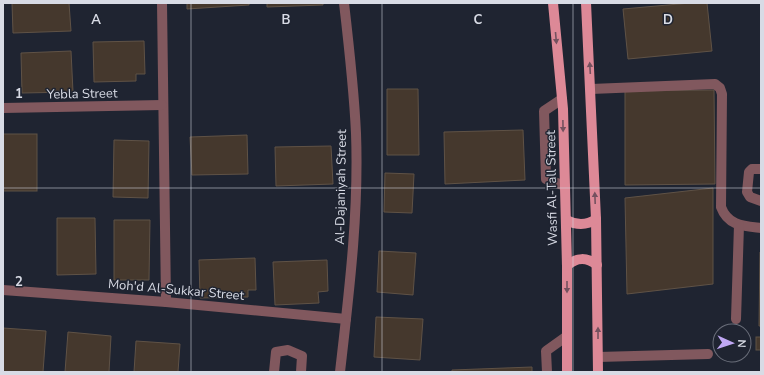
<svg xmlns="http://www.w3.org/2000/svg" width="764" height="375" font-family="'Nunito Sans',sans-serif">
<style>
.building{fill:#45382d;stroke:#5f5246}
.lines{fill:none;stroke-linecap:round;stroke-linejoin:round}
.minor{stroke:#81585e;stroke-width:10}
.major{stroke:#dd8997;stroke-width:10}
.oneway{fill:#74515f}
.grid{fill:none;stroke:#d8dbe5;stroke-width:1;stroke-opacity:0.55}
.labels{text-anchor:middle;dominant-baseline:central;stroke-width:3;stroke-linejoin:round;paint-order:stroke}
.street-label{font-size:13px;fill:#d8dbe5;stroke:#1f2431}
.grid-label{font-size:13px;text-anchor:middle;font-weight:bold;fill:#d8dbe5;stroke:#1f2431;stroke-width:3;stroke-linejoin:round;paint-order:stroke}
</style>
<rect width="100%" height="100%" fill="#1f2431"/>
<g class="building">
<path d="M 12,3 L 69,3 L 71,31 L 13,33 Z"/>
<path d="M 187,3 L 249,3 L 249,5 L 187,9 Z"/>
<path d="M 267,3 L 323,3 L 323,5 L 267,7 Z"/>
<path d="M 690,3 L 707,3 L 712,51 L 628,59 L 623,9 Z"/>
<path d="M 144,41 L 145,74 L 136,74 L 136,81 L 94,82 L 93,42 Z"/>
<path d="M 71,51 L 73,92 L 22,93 L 21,53 Z"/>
<path d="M 387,89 L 418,89 L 419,155 L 387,155 Z"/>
<path d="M 714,90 L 715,184 L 625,185 L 625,91 Z"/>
<path d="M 523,130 L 525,180 L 445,184 L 444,132 Z"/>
<rect x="3" y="134" width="34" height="57"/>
<path d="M 247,135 L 248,174 L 192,175 L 190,137 Z"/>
<path d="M 114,140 L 149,141 L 148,198 L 113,197 Z"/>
<path d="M 331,146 L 333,184 L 276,186 L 275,147 Z"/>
<path d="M 385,173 L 414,174 L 412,213 L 384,212 Z"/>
<path d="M 713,188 L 713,284 L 627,294 L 625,198 Z"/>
<path d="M 57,218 L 95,218 L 96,274 L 57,275 Z"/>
<path d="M 114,220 L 150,220 L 149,280 L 114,280 Z"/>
<path d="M 379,251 L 416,253 L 413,295 L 377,292 Z"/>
<path d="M 760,252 L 761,252 L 761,326 L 759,326 Z"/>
<path d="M 255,258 L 256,290 L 248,290 L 248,297 L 200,298 L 199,260 Z"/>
<path d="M 327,260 L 328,291 L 318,292 L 319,303 L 275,305 L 273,262 Z"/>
<path d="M 376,317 L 423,319 L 420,360 L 374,357 Z"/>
<path d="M 3,328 L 46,331 L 43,372 L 3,372 Z"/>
<path d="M 68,332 L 111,336 L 109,372 L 65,372 Z"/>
<rect x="756" y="337" width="5" height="13"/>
<path d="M 136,341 L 180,344 L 178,372 L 134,372 Z"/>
<path d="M 532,367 L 532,372 L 452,372 L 452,370 Z"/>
</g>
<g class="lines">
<g class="minor">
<path d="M 162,3 L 166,302"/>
<path d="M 591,89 L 715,84 L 720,88 L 722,94 L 721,207 C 728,226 744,226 761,228"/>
<path d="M 562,99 L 544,111 L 546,179 L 565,186"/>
<path d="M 3,108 L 162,105"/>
<path d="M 761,169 L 752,169 L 749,172 L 747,192 L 750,197 L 761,201"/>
<path d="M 3,290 L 166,302 L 346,319"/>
<path d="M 736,319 L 739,225"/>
<path d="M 598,357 L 708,354"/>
<path d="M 274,372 L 276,352 L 288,350 L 302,356 L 301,372"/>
<path d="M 340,372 C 349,293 359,213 356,133 C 354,90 349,46 344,3"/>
<path d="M 547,372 L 546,351 L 567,336"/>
</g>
<g class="major">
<path d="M 553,3 L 563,109 L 567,266 L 567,372"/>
<path d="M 586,3 L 596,219 L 598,372"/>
<path d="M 566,220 C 576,225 586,226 596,219"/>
<path d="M 567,266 C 576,257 587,257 597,265"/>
</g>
</g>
<defs><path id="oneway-solid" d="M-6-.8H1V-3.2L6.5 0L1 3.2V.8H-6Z"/></defs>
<g class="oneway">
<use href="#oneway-solid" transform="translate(556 38) rotate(85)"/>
<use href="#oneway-solid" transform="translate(590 68) rotate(-93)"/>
<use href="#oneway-solid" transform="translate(563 126) rotate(89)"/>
<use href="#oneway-solid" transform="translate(595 198) rotate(-92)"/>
<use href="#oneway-solid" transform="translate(567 287) rotate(90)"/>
<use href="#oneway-solid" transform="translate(598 333) rotate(-90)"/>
</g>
<path class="grid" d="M 191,3 L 191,372M 382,3 L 382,372M 573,3 L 573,372M 3,188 L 761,188"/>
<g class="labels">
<g class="street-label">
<text transform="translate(82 94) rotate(-1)">Yebla Street</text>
<text transform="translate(341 187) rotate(-89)">Al-Dajaniyah Street</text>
<text transform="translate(552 188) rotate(-91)">Wasfi Al-Tall Street</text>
<text transform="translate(176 290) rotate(5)">Moh'd Al-Sukkar Street</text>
</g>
</g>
<g class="grid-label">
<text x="96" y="24">A</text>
<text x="286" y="24">B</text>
<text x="478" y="24">C</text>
<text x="668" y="24">D</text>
<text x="19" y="98">1</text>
<text x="19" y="286">2</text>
</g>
<rect width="764" height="375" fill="none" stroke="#d8dbe5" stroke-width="8"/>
<g transform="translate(732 343) rotate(93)"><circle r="19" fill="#1f2431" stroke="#696d79"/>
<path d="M0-3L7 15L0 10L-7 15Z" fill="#c0a8f4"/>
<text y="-6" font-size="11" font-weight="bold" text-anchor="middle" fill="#d8dbe5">N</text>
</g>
</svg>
